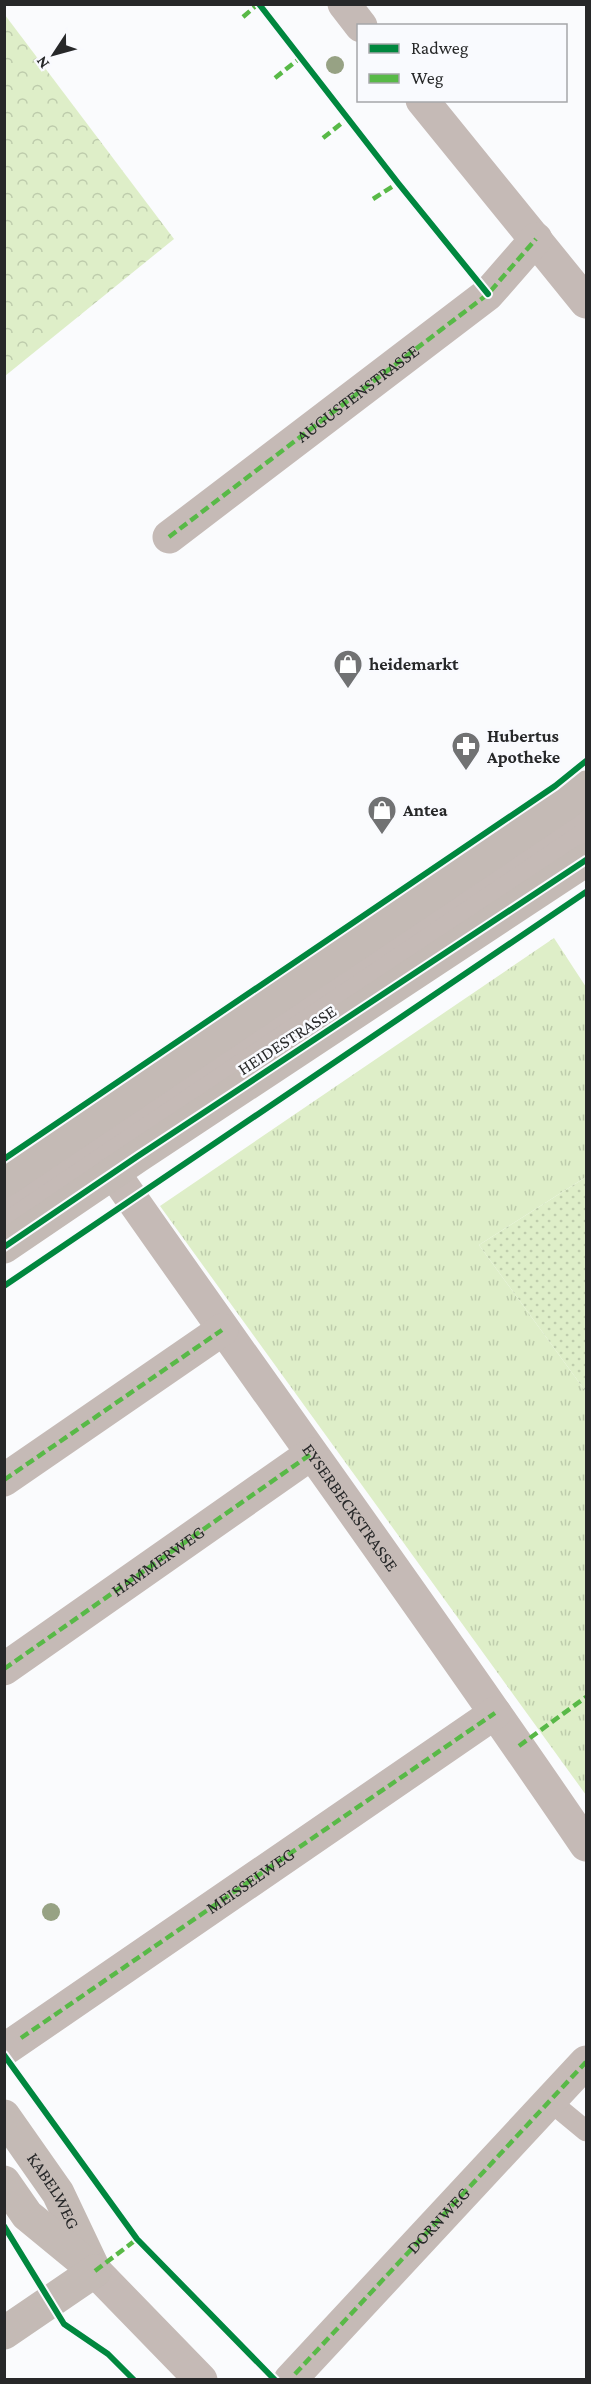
<svg xmlns="http://www.w3.org/2000/svg" width="591" height="2384" font-family="'Crimson Pro',serif">
<style>
.grass{fill:url(#grass-tufts)}
.forest{fill:url(#forest-crowns)}
.garden{fill:url(#garden-dots)}
.lines{fill:none;stroke-linecap:round;stroke-linejoin:round}
.service{stroke:#c5bab6;stroke-width:21}
.minor{stroke:#c5bab6;stroke-width:33}
.tertiary{stroke:#c5bab6;stroke-width:33}
.secondary{stroke:#c4bab5;stroke-width:33}
.quiet{stroke:#58b947;stroke-width:4.5;stroke-dasharray:9 4.5;stroke-linecap:butt}
.cycleway-casing{stroke:#f9fafe;stroke-width:10}
.cycleway{stroke:#00873e;stroke-width:6}
.tree{fill:#97a284}
.labels{text-anchor:middle;dominant-baseline:central;stroke-width:5;stroke-linejoin:round;paint-order:stroke}
.street-label{font-size:18px;fill:#272829;stroke:#f9fafe}
.poi-label{font-size:18px;font-weight:bold;fill:#272829;stroke:#f9fafe;text-anchor:start}
</style>
<defs>
<pattern id="grass-tufts" width="24" height="20" patternUnits="userSpaceOnUse" patternTransform="scale(1.5)"><rect width="24" height="20" fill="#deeec8"/><path d="M3 7l-1-3M5 7V3M7 7l1-3M15 17l-1-3M17 17v-4M19 17l1-3" fill="none" stroke="#beccac"/></pattern>
<pattern id="forest-crowns" width="20" height="18" patternUnits="userSpaceOnUse" patternTransform="scale(1.5)"><rect width="20" height="18" fill="#deeec8"/><path d="M2 6a3 3 0 1 1 6 0M12 15a3 3 0 1 1 6 0" fill="none" stroke="#beccac"/></pattern>
<pattern id="garden-dots" width="8" height="8" patternUnits="userSpaceOnUse" patternTransform="scale(1.5)"><rect width="8" height="8" fill="#deeec8"/><path d="M2 2h.1M6 6h.1" fill="none" stroke="#beccac" stroke-width="1.8" stroke-linecap="round"/></pattern>
</defs>
<rect width="100%" height="100%" fill="#fafbfd"/>
<path class="grass" d="M 554,938 L 586,987 L 586,1177 L 479,1245 L 586,1392 L 586,1795 L 160,1206 Z"/>
<path class="forest" d="M 5,15 L 174,239 L 5,376 L 4,376 Z"/>
<path class="garden" d="M 586,1177 L 586,1392 L 479,1245 Z"/>
<g class="lines">
<g class="service">
<path d="M 4,1204 L 586,812"/>
<path d="M 4,1224 L 586,832"/>
<path d="M 551,2102 L 586,2131"/>
</g>
<g class="minor">
<path d="M 344,4 L 361,26"/>
<path d="M 422,100 L 586,302"/>
<path d="M 169,537 L 488,294 L 536,239"/>
<path id="s1" d="M 113,1172 C 270,1397 432,1618 586,1845"/>
<path d="M 4,1480 L 222,1330"/>
<path d="M 4,1669 L 311,1454"/>
<path d="M 4,2050 L 495,1713"/>
<path d="M 290,2380 L 586,2062"/>
</g>
<path class="tertiary" d="M 95,2271 L 201,2380"/>
<g class="secondary">
<path d="M 4,1181 L 567,803 L 586,787"/>
<path d="M 4,1247 L 138,1156 L 586,860"/>
<path id="s2" d="M 4,2116 L 58,2193 L 95,2271"/>
<path d="M 4,2182 L 27,2215 L 89,2266"/>
<path d="M 4,2333 L 95,2271"/>
</g>
<g class="quiet">
<path d="M 243,17 L 258,4"/>
<path d="M 275,78 L 300,58"/>
<path d="M 323,138 L 347,119"/>
<path d="M 373,199 L 398,183"/>
<path id="s3" d="M 169,537 L 488,294 L 536,239"/>
<path d="M 4,1480 L 222,1330"/>
<path id="s4" d="M 4,1669 L 311,1454"/>
<path d="M 519,1746 L 586,1697"/>
<path id="s5" d="M 21,2038 L 495,1713"/>
<path d="M 95,2271 L 137,2239"/>
<path id="s6" d="M 295,2374 L 586,2062"/>
</g>
<g class="cycleway-casing">
<g id="cycleway">
<path d="M 259,4 L 398,183 L 488,294"/>
<path d="M 4,1159 L 555,786 L 586,761"/>
<path d="M 4,1247 L 138,1156 L 586,860"/>
<path d="M 4,1286 L 586,892"/>
<path d="M 4,2055 L 137,2239 L 275,2380"/>
<path d="M 4,2226 L 64,2324 L 108,2354 L 134,2380"/>
</g>
</g>
<use href="#cycleway" class="cycleway"/>
</g>
<g class="tree">
<circle cx="335" cy="65" r="9"/>
<circle cx="51" cy="1912" r="9"/>
</g>
<defs>
<g id="shop-pin" transform="scale(1.5)"><path d="M0 17L-7.5 6A9.5 9.5 0 1 1 7.5 6Z" fill="#717273" stroke="#f9fafe"/><path d="M-5-2.5h2.3a2.7 3.5 0 0 1 5.4 0H5L5.5 6h-11ZM-1.5-2.5h3a1.5 2.3 0 0 0-3 0Z" fill="#fff"/></g>
<g id="pharmacy-pin" transform="scale(1.5)"><path d="M0 17L-7.5 6A9.5 9.5 0 1 1 7.5 6Z" fill="#717273" stroke="#f9fafe"/><path d="M-2-6h4v4h4v4h-4v4h-4v-4h-4v-4h4Z" fill="#fff"/></g>
</defs>
<g fill-rule="evenodd">
<use href="#shop-pin" x="348" y="664"/>
<use href="#pharmacy-pin" x="466" y="746"/>
<use href="#shop-pin" x="382" y="810"/>
</g>
<g class="labels">
<g class="street-label">
<text stroke="none"><textPath href="#s3" startOffset="237">AUGUSTENSTRASSE</textPath></text>
<text transform="translate(287 1040) rotate(-33)">HEIDESTRASSE</text>
<text stroke="none"><textPath href="#s1" startOffset="411">EYSERBECKSTRASSE</textPath></text>
<text stroke="none"><textPath href="#s4" startOffset="188">HAMMERWEG</textPath></text>
<text stroke="none"><textPath href="#s5" startOffset="278">MEISSELWEG</textPath></text>
<text stroke="none"><textPath href="#s2" startOffset="90">KABELWEG</textPath></text>
<text stroke="none"><textPath href="#s6" startOffset="210">DORNWEG</textPath></text>
</g>
<g class="poi-label">
<text x="369" y="664">heidemarkt</text>
<text x="487" y="736">Hubertus<tspan x="487" dy="21">Apotheke</tspan></text>
<text x="403" y="810">Antea</text>
</g>
</g>
<rect width="591" height="2384" fill="none" stroke="#272829" stroke-width="12"/>
<rect x="357" y="24" width="210" height="78" fill="#f9fafe" stroke="#a5a6a9" stroke-width="1.5"/>
<rect x="369" y="44" width="30" height="9" fill="#00873e" stroke="#a5a6a9" stroke-width="1.5"/>
<text x="411" y="54" font-size="18" fill="#272829">Radweg</text>
<rect x="369" y="74" width="30" height="9" fill="#58b947" stroke="#a5a6a9" stroke-width="1.5"/>
<text x="411" y="84" font-size="18" fill="#272829">Weg</text>
<g transform="translate(54 54) rotate(234)" stroke="#f9fafe" stroke-width="4.5" paint-order="stroke">
<path d="M0-4.5L10 22L0 15L-10 22Z" fill="#272829"/>
<text y="-9" font-size="16" font-weight="bold" text-anchor="middle" fill="#272829">N</text>
</g>
</svg>
